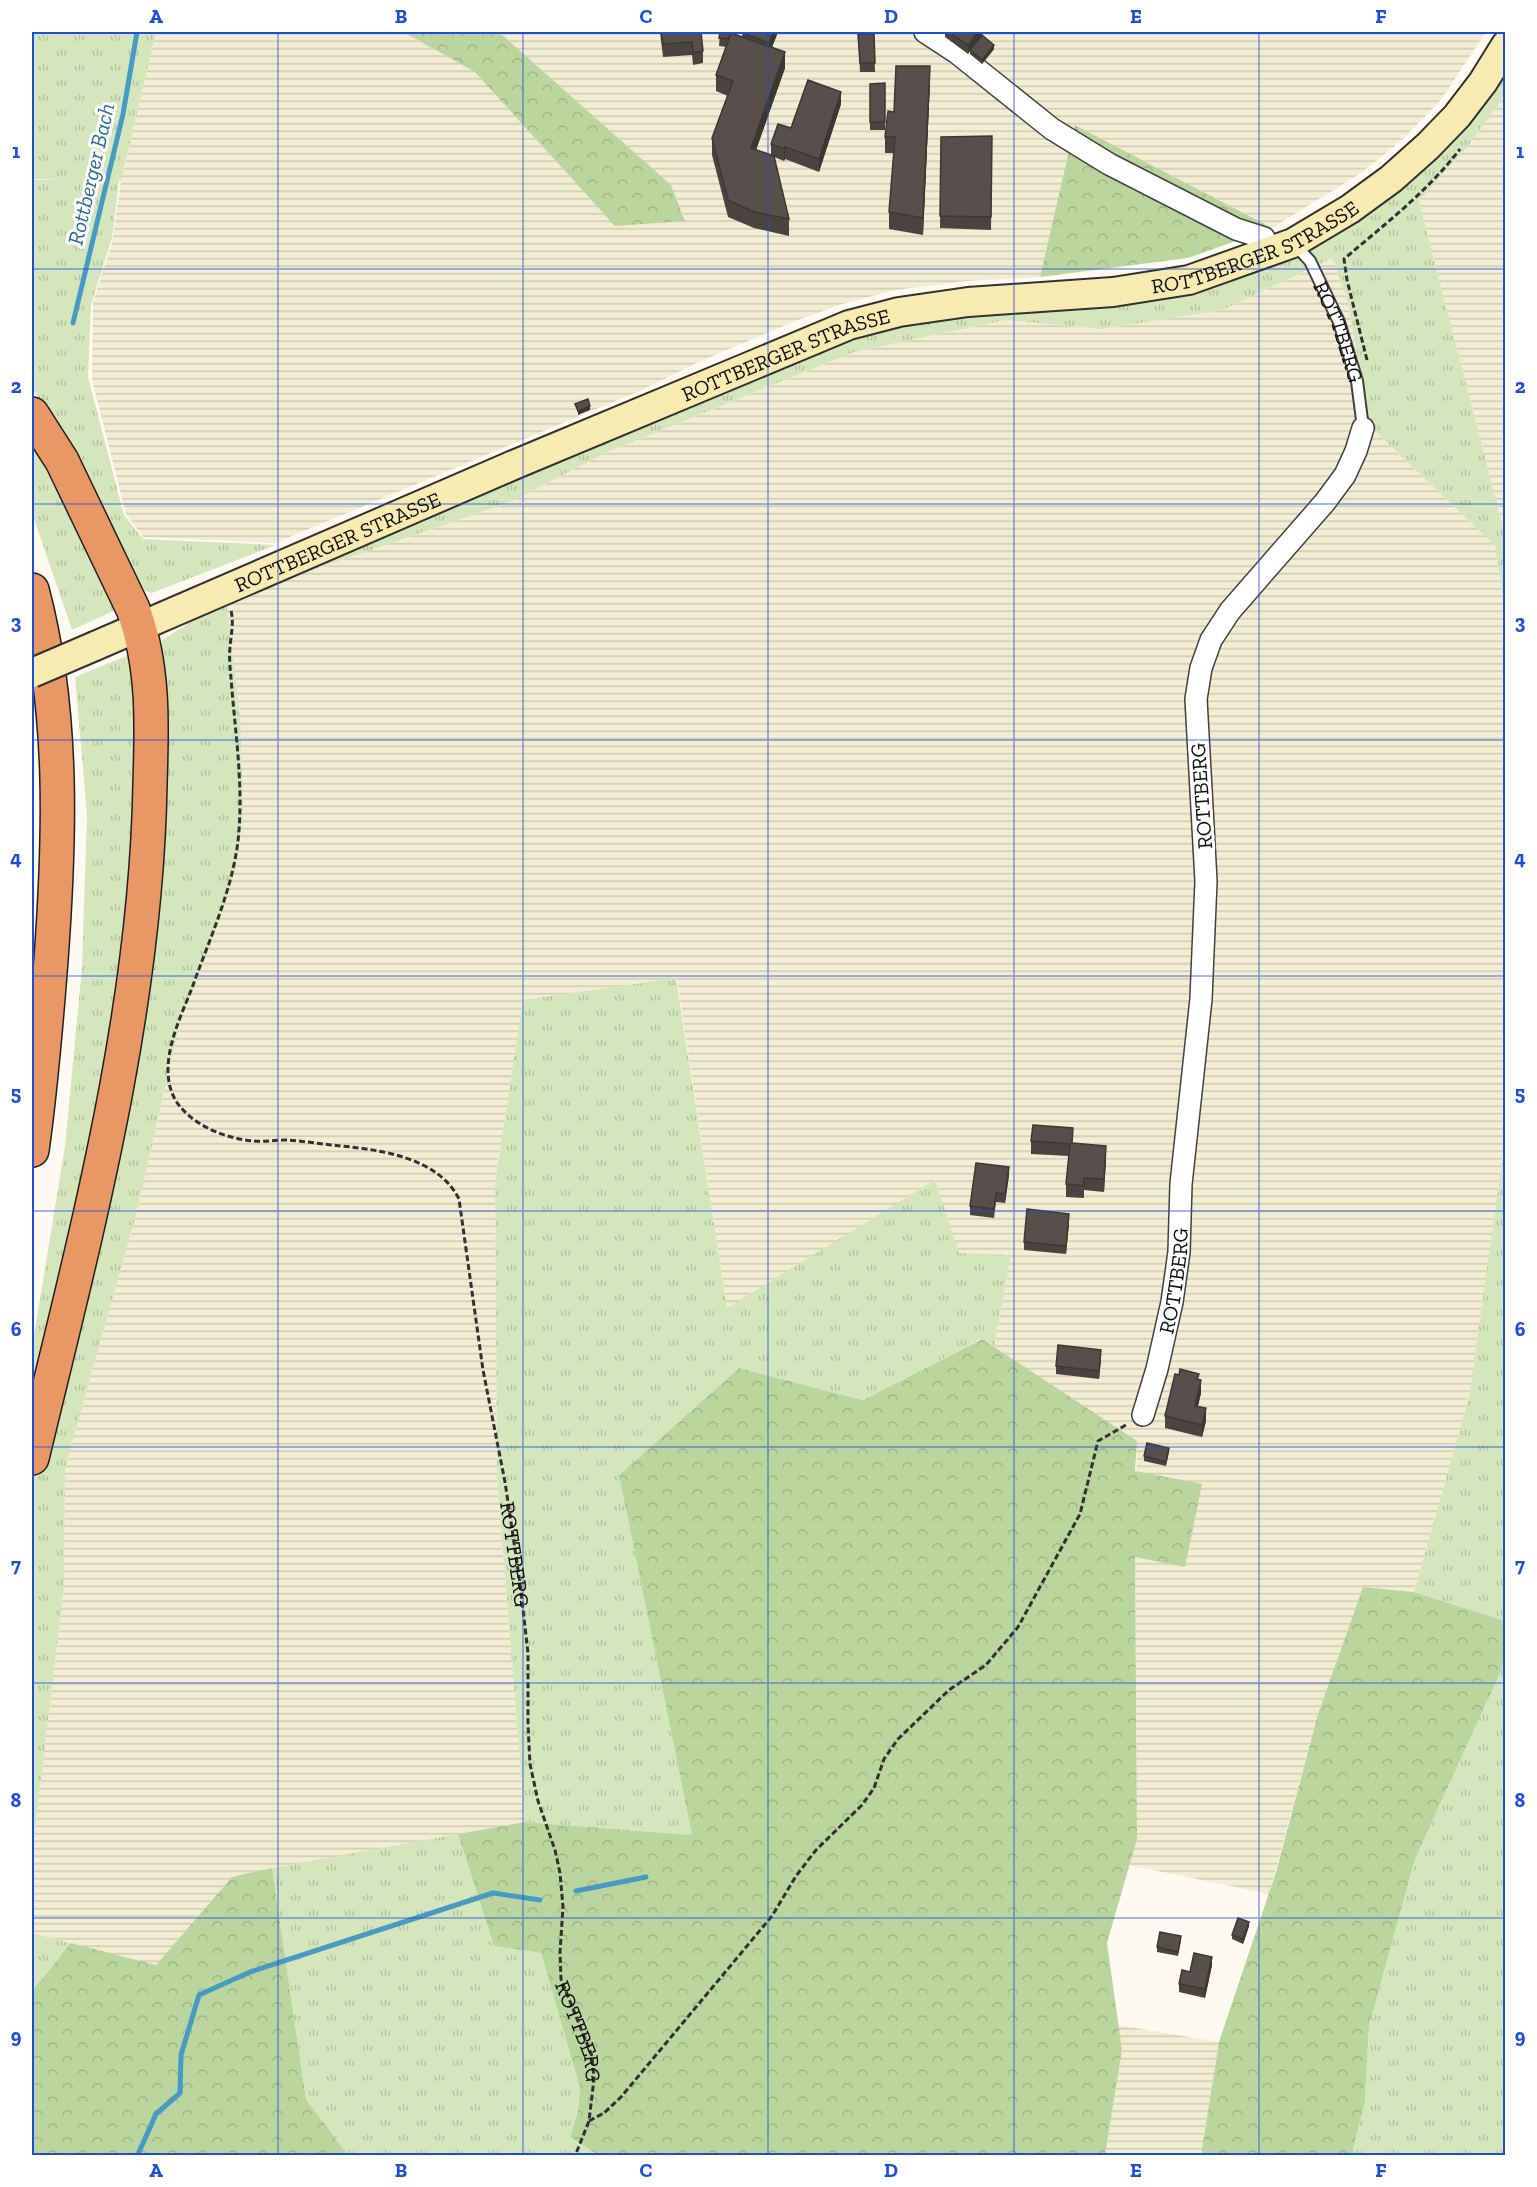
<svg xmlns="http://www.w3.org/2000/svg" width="1537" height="2187" font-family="'Zilla Slab',serif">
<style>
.farmland{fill:url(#farmland-rules)}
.grass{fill:url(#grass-tufts)}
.forest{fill:url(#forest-crowns)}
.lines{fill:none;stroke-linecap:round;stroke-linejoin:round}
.stream{stroke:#479bc2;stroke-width:5}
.lane-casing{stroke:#424242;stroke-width:14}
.street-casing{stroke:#424242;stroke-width:24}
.secondary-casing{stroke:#313131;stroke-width:32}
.highway-casing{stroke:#202020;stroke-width:36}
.path{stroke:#313131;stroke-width:3;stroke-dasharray:6 3;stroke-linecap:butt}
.lane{stroke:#fff;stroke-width:10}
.street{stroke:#fff;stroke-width:21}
.secondary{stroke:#f8ebb2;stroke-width:28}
.highway{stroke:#e89765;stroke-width:33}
.secondary-bridge-casing{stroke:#313131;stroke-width:32;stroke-linecap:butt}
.secondary-bridge{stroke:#f8ebb2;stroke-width:28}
.wall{fill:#4a4441}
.shaded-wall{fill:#3c3735}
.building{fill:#564f4c;stroke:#3c3735;stroke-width:1.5}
.grid{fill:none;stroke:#1d4ed8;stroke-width:1.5;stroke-opacity:0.55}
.labels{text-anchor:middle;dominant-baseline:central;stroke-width:6;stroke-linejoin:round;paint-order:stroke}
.street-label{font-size:21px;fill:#0f0f0f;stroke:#fff}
.water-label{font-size:22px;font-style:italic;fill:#226d96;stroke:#fff}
.neatline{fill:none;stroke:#1d4ed8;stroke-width:2}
.grid-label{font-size:20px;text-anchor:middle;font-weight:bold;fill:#1d4ed8}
</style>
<defs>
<pattern id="farmland-rules" width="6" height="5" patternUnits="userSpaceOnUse" patternTransform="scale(1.5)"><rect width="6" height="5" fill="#f2edd3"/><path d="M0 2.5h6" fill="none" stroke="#cecab4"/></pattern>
<pattern id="grass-tufts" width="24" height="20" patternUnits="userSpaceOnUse" patternTransform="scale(1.5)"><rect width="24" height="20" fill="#d5e6bd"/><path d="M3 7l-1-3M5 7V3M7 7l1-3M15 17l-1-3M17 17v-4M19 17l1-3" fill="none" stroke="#b6c4a1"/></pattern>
<pattern id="forest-crowns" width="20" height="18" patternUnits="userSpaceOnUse" patternTransform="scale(1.5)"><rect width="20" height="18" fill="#bbd59e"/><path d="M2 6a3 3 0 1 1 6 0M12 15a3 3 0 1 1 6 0" fill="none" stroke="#a0b687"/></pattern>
</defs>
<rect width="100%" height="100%" fill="#fefaf1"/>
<g class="farmland">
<path d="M 156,32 L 403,32 L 475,72 L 615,225 L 685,220 L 671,185 L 499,32 L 1486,32 L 1440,101 L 1402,140 L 1361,173 L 1272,228 L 1075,125 L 1040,277 L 967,281 L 896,290 L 842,304 L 793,322 L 694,364 L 642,390 L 275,543 L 143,537 L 126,514 L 92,380 L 93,302 L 112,243 L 121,181 Z"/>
<path d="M 1505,92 L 1505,535 L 1419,201 L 1464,151 Z"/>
<path d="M 1334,258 L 1347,299 L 1371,427 L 1495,546 L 1506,607 L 1506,1141 L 1469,1397 L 1414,1592 L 1363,1587 L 1318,1714 L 1269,1894 L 1129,1865 L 1137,1839 L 1135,1556 L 1137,1441 L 994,1348 L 1011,1255 L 959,1254 L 935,1181 L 727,1309 L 677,979 L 523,1001 L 495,1182 L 497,1479 L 525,1822 L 232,1877 L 156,1965 L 32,1933 L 32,1853 L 64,1588 L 65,1468 L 137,1211 L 179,1025 L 214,936 L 240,715 L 226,600 L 511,502 L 605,453 L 854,352 L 1005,320 L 1101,329 L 1223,310 Z"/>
<path d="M 1118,2025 L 1219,2042 L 1201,2155 L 1105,2156 L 1122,2050 Z"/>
</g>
<g class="grass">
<path d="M 32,32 L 156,32 L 121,181 L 119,181 L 112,238 L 91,305 L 88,377 L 124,515 L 143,539 L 276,545 L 152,593 L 141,590 L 57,425 L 32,388 L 32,180 L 64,180 L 32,179 Z"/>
<path d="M 1505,63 L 1505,92 L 1498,105 L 1464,151 L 1419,201 L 1505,535 L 1505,607 L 1495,546 L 1371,427 L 1347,299 L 1333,258 L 1223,310 L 1101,329 L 1005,320 L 854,352 L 605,453 L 511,502 L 226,600 L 240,715 L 243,811 L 235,872 L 214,936 L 179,1025 L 137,1211 L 65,1468 L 64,1588 L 32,1853 L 32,1483 L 114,1140 L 151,907 L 162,640 L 226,600 L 854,334 L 920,317 L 1092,302 L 1321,238 Z"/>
<path d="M 32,435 L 120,608 L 72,630 L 32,513 Z"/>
<path d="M 129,655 L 136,724 L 134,843 L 122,987 L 78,1217 L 32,1385 L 32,1348 L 65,1146 L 82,968 L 87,815 L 75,677 Z"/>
<path d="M 676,978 L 727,1308 L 935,1180 L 959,1253 L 1011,1255 L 994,1348 L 981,1339 L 863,1400 L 739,1368 L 619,1475 L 692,1835 L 525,1822 L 497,1479 L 495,1182 L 523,1000 Z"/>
<path d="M 1505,1141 L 1506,1621 L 1505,1621 L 1414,1592 L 1469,1397 Z"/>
<path d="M 1505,1662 L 1505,2155 L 1352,2156 L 1365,2101 L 1369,2026 L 1415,1859 Z"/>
<path d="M 458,1834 L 494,1946 L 541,1953 L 580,2088 L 578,2111 L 570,2137 L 598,2155 L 348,2155 L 306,2099 L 272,1868 Z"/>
<path d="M 32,1933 L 71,1943 L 32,1991 Z"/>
</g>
<g class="forest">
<path d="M 403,32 L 499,32 L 671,185 L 685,221 L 615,226 L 475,72 Z"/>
<path d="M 1075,125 L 1272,228 L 1188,258 L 1040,277 Z"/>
<path d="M 982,1339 L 1137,1441 L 1135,1471 L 1202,1484 L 1185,1567 L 1135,1557 L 1137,1839 L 1107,1943 L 1122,2050 L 1105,2155 L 598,2155 L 570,2137 L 578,2111 L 580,2088 L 541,1953 L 494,1946 L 458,1834 L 525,1822 L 692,1835 L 619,1475 L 739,1368 L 863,1400 Z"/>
<path d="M 1363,1587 L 1414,1592 L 1505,1621 L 1505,1662 L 1415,1859 L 1369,2026 L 1365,2101 L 1352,2155 L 1201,2155 L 1219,2042 L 1276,1872 L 1318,1714 Z"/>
<path d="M 272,1868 L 306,2099 L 348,2155 L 32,2155 L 32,1991 L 71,1943 L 156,1965 L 232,1877 Z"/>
</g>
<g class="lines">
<g class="stream">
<path d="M 73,323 L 123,114 L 137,32"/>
<path d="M 576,1891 L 646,1877"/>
<path d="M 139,2156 L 139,2152 L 156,2114 L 180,2093 L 181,2055 L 199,1995 L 250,1972 L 493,1893 L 540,1900"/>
</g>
<g class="lane-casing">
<g id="lane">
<path id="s2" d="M 1294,244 L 1310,261 L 1339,322 L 1357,381 L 1363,428"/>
</g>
</g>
<g class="street-casing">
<g id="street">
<path d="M 925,32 L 957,53 L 1052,129 L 1109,164 L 1236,229 L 1264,238"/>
<path id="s3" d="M 1143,1415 L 1157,1369 L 1172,1302 L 1179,1252 L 1181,1184 L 1201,999 L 1206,881 L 1196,699 L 1201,668 L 1211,640 L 1230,611 L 1325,502 L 1345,475 L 1356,451 L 1363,428"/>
</g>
</g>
<g class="secondary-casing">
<g id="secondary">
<path id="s4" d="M 95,646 L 516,464 L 849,325 L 899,312 L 968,302 L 1113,292 L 1189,280 L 1293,243 L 1350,209 L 1391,179 L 1428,146 L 1457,116 L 1483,82 L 1506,45"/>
</g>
</g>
<g class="highway-casing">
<g id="highway">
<path d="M 32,414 L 62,461 L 133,609 C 154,665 152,725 150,784 C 146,1014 85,1237 32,1458"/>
<path d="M 32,590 C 64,710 60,837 51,960 C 46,1025 41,1086 32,1150"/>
</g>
</g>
<g class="path">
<path d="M 1367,360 L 1347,280 L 1344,259 C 1384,225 1428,191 1460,149"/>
<path id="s1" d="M 231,611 C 234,622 231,635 230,647 C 229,657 230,668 231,678 C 235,732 244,786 238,841 C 232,891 209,940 192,988 C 179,1021 154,1070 178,1104 C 195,1127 228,1139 254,1141 C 265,1142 275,1140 286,1140 C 301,1141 316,1143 331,1145 C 374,1149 437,1155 459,1199 L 483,1370 L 505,1482 L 520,1583 L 528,1653 L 528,1725 L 530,1764 L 538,1801 L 555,1850 L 560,1873 L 563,1907 L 560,1952 L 561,1979 L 592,2056 L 594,2079 L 589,2121 L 575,2156"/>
<path d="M 589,2121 L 604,2113 L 621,2097 L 772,1916 L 796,1876 L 816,1850 L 862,1805 L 874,1788 L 884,1759 L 898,1739 L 949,1690 L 986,1665 L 1018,1627 L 1080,1514 L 1098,1441 L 1126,1425"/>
</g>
<use href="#lane" class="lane"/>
<use href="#street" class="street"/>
<use href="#secondary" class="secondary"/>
<use href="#highway" class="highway"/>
<g class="secondary-bridge-casing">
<path id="secondary-bridge" d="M 32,673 L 95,646"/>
</g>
<use href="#secondary-bridge" class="secondary-bridge"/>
</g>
<g class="wall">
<path d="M 660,32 L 701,32 L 703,51 L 703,63 L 693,65 L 692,55 L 663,57 Z"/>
<path d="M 720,32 L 742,37 L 743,32 L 778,32 L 772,47 L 785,68 L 756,150 L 771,155 L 771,144 L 791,128 L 841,104 L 819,172 L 785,159 L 784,161 L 774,157 L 789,219 L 789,236 L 754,228 L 728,217 L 712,155 L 712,138 L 728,96 L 716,91 L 716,75 L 726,47 L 719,46 Z"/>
<path d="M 945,32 L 984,32 L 979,38 L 994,49 L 982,64 L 970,54 L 970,51 L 968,54 L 945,37 Z"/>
<path d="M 858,34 L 874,34 L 875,72 L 860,72 Z"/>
<path d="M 930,82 L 923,235 L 889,229 L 889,212 L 894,153 L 885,153 L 885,137 L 894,112 Z"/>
<path d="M 885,83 L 885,130 L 870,130 L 870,84 Z"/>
<path d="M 992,136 L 991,230 L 940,228 L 941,137 Z"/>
<path d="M 1031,1141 L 1073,1143 L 1106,1158 L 1104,1192 L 1084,1190 L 1084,1198 L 1066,1197 L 1066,1184 L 1069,1156 L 1031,1154 Z"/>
<path d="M 1009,1175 L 1005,1203 L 996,1202 L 994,1218 L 970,1215 L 970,1206 Z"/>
<path d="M 1069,1222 L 1066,1254 L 1024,1250 L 1024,1242 Z"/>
<path d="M 1101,1358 L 1099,1379 L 1056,1374 L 1056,1366 Z"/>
<path d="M 1199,1380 L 1201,1393 L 1198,1406 L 1206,1421 L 1202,1437 L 1165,1428 L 1165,1416 Z"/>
<path d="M 1169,1452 L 1166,1466 L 1144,1461 L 1144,1456 Z"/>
<path d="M 1249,1926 L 1243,1944 L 1232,1939 L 1232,1935 Z"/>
<path d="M 1181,1940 L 1178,1956 L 1157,1952 L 1157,1947 Z"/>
<path d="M 1212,1965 L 1205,1998 L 1179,1992 L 1179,1984 L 1190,1972 Z"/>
</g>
<g class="shaded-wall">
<path d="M 774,32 L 778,32 L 769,55 L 769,43 Z"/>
<path d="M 978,32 L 984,32 L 968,54 L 968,45 Z"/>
<path d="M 994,45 L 994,49 L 982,64 L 982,60 Z"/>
<path d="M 785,52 L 785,68 L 751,164 L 751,148 Z"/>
<path d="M 930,66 L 930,82 L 923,235 L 923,218 Z"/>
<path d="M 841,92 L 841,104 L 819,172 L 819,159 Z"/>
<path d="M 785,147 L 785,159 L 784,161 L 784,149 Z"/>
<path d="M 590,406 L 590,410 L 578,415 L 578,411 Z"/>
<path d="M 1106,1146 L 1106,1158 L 1104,1192 L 1104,1179 Z"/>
<path d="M 1009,1167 L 1009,1175 L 1005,1203 L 1005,1194 Z"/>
<path d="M 1069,1214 L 1069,1222 L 1066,1254 L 1066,1246 Z"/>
<path d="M 1101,1350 L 1101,1358 L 1099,1379 L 1099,1371 Z"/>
<path d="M 1201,1380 L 1201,1393 L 1195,1418 L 1195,1406 Z"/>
<path d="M 1206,1408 L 1206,1421 L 1202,1437 L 1202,1425 Z"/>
<path d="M 1249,1922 L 1249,1926 L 1243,1944 L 1243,1939 Z"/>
<path d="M 1212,1957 L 1212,1965 L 1205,1998 L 1205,1989 Z"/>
</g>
<g class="building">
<path d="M 661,32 L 701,32 L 703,51 L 693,53 L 692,42 L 663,44 Z"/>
<path d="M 720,32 L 735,32 L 735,34 L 731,33 L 729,39 L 719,38 Z"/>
<path d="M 743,32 L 774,32 L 769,43 L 742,33 Z"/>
<path d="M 949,32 L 978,32 L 968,45 Z"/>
<path d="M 731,33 L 785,52 L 751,148 L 774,156 L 789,219 L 754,212 L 728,200 L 712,138 L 733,81 L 716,75 Z"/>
<path d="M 858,34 L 874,34 L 875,63 L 860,63 Z"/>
<path d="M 982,35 L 994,45 L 982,60 L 970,50 Z"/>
<path d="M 896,66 L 930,66 L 923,218 L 889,212 L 895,137 L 885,137 L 888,111 L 894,112 Z"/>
<path d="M 808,80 L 841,92 L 819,159 L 785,147 L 784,149 L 771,144 L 778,124 L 791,128 Z"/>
<path d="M 885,83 L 885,122 L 870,122 L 870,84 Z"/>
<path d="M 992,136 L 991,217 L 940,216 L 941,137 Z"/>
<path d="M 588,399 L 590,406 L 578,411 L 575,404 Z"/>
<path d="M 1033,1125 L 1073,1128 L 1072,1143 L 1106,1146 L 1104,1179 L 1084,1178 L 1084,1186 L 1066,1184 L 1070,1144 L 1031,1141 Z"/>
<path d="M 976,1163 L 1009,1167 L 1005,1194 L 996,1193 L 994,1209 L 970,1206 Z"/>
<path d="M 1027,1209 L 1069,1214 L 1066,1246 L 1024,1242 Z"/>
<path d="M 1058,1345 L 1101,1350 L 1099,1371 L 1056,1366 Z"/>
<path d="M 1180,1369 L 1199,1374 L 1197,1379 L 1201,1380 L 1195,1406 L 1206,1408 L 1202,1425 L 1165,1416 L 1175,1374 L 1179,1375 Z"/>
<path d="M 1147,1443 L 1169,1448 L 1166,1462 L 1144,1456 Z"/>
<path d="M 1238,1918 L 1249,1922 L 1243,1939 L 1232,1935 Z"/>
<path d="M 1160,1932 L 1181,1936 L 1178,1952 L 1157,1947 Z"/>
<path d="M 1194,1953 L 1212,1957 L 1205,1989 L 1179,1984 L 1182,1970 L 1190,1972 Z"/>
</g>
<path class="grid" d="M 278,32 L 278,2156M 523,32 L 523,2156M 768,32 L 768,2156M 1014,32 L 1014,2156M 1259,32 L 1259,2156M 32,269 L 1506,269M 32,504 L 1506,504M 32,740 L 1506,740M 32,976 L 1506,976M 32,1211 L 1506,1211M 32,1447 L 1506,1447M 32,1683 L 1506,1683M 32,1918 L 1506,1918"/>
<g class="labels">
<g class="street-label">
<text stroke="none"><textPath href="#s4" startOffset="1236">ROTTBERGER STRASSE</textPath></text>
<text stroke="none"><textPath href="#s2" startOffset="100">ROTTBERG</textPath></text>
<text stroke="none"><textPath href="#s4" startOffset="750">ROTTBERGER STRASSE</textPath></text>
<text stroke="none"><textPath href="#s4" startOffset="264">ROTTBERGER STRASSE</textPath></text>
<text transform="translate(1201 796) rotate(-94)">ROTTBERG</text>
<text stroke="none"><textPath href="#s3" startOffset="138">ROTTBERG</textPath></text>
<text stroke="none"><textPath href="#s1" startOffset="1176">ROTTBERG</textPath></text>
<text stroke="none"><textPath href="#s1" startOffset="1662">ROTTBERG</textPath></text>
</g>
<g class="water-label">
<text transform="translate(91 174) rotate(-77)">Rottberger Bach</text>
</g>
</g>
<rect width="1537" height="2187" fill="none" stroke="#ffffff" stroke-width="66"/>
<rect x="33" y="33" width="1471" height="2121" class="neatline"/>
<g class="grid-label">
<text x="156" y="23">A</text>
<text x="401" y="23">B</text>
<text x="646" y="23">C</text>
<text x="891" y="23">D</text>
<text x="1136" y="23">E</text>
<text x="1381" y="23">F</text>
<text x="16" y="158">1</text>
<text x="1520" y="158">1</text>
<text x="16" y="393">2</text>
<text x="1520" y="393">2</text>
<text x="16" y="629">3</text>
<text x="1520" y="629">3</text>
<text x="16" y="865">4</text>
<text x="1520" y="865">4</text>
<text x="16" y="1100">5</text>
<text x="1520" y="1100">5</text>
<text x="16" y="1336">6</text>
<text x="1520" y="1336">6</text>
<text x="16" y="1572">7</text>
<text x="1520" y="1572">7</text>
<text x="16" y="1807">8</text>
<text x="1520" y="1807">8</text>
<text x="16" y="2043">9</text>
<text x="1520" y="2043">9</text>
<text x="156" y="2177">A</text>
<text x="401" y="2177">B</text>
<text x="646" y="2177">C</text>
<text x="891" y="2177">D</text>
<text x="1136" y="2177">E</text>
<text x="1381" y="2177">F</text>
</g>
</svg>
